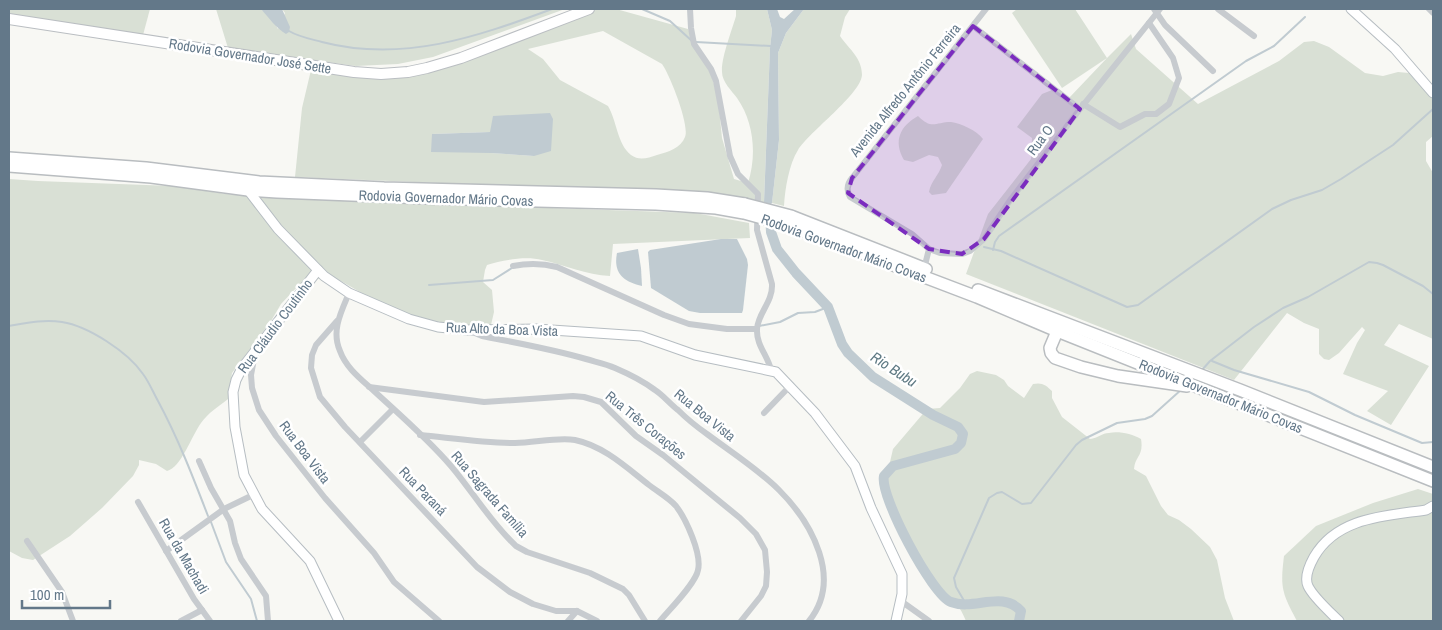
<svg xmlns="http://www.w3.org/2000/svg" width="1442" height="630" font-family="'Archivo Narrow',sans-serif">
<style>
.green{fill:#d9e0d5;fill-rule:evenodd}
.water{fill:#c0cbd1}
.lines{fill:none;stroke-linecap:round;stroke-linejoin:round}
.stream{stroke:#c0cbd1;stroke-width:2}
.river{stroke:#c0cbd1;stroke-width:10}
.secondary-casing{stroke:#b6bdc2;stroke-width:11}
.primary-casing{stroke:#babec2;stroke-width:12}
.highway-casing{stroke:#b9bdc0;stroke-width:14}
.street{stroke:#c7cbcf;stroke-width:6}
.secondary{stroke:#fff;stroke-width:9}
.primary{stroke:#fff;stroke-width:10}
.highway{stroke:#fff;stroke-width:11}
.highway-bridge-casing{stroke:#b9bdc0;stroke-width:14;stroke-linecap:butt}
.highway-bridge{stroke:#fff;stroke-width:11}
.marked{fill:#7b2cbf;fill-opacity:0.2;stroke:#7b2cbf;stroke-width:4;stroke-dasharray:10 6;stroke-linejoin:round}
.labels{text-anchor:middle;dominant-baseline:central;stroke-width:5;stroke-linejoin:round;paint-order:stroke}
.street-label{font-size:14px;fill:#637889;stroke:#fff}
.water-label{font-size:15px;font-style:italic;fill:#5f7a84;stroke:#fff}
</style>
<rect width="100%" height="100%" fill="#f8f8f4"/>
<g class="green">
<path d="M 9,9 L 150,9 L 143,35 L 9,16 Z"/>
<path d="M 216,9 L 261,9 L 273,20 L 278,29 L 285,13 L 282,9 L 565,9 L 433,57 L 398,64 L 356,66 L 228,48 Z"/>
<path d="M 598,9 L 616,9 L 688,29 L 710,71 L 714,84 L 719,107 L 722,138 L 734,179 L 748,183 C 757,155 754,122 737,98 C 732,91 722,82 722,72 C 721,58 732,30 736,16 L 736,9 L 767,9 L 772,30 L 770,48 L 764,201 L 768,207 L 513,186 L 295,177 L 302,108 L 311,70 L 347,75 L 458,62 ZM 603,31 L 662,64 C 670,75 690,126 685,137 C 681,148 668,152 657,155 C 648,158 639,161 631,155 C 617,144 617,121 608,106 L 560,80 L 543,59 L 528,49 ZM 491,132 L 534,156 L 490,153 L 432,134 Z"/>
<path d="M 804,9 L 850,9 L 845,17 L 840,36 C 849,49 862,58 862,75 C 861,94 809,132 798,150 C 789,164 785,189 784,206 L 772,203 L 779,140 L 778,53 L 786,33 Z"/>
<path d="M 1017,9 L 1075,9 L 1107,58 L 1131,34 L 1136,49 L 1198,104 L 1279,61 L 1304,42 L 1314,41 L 1329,47 L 1365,73 L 1383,76 L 1398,72 L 1409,73 L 1433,99 L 1433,136 L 1426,142 L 1426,161 L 1433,173 L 1433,339 L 1399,324 L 1384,345 L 1429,366 L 1391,425 L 1367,411 L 1388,391 L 1343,374 L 1357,343 L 1365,330 L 1362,327 L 1339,353 L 1329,360 L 1324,359 L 1319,354 L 1319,329 L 1304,323 L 1287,313 L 1234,380 L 966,274 L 988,214 L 1031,159 L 1032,138 L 1017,127 L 1042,94 L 1057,88 L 1069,98 L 1107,58 L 1062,88 L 1012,13 Z"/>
<path d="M 918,116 C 932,130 935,122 951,122 C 961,123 977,131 983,139 L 946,193 L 932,195 L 929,192 C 931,181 939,175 942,165 L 938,157 L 929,155 L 913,162 L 904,160 C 893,141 900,126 918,116 Z"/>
<path d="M 9,179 L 38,181 L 173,186 L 226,194 L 320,200 L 695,213 L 749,223 L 750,238 L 613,244 L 610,276 C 586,275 565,265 542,260 C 526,256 502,260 487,265 L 485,270 L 483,282 L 492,290 L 494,312 L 491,325 C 469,329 424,325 403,316 C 377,304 353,286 327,274 L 318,279 L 298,286 L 281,304 L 271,321 L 232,373 L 228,399 C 218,407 208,413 201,423 C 192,435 181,468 167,471 L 156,464 L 139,460 L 139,465 L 133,476 L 102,508 L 70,536 L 33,560 L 22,558 L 9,551 Z"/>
<path d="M 977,371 L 996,375 L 1004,380 L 1008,386 L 1024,398 L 1033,384 C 1042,382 1046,385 1052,391 L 1052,398 L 1062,417 L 1090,439 C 1098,438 1102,433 1109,433 C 1119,431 1132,434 1141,439 C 1144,456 1135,456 1134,469 L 1146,476 L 1161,506 L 1168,515 L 1179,520 L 1191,529 L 1210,547 L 1217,560 L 1225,598 L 1234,621 L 966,621 C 960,606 953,597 936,593 L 899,533 L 888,507 L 884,488 L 893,449 L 927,409 L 940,408 L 960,388 L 970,374 Z"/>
<path d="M 1418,489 L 1433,494 L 1433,621 L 1297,621 C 1282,593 1280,588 1284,556 L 1316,526 L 1373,503 Z"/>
</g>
<g class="water">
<path d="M 261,9 L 282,9 L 290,27 L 289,32 L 286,34 C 277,29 268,17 261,9 Z"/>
<path d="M 767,9 L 777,9 L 780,17 L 784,19 L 795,9 L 804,9 L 786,33 L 778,53 L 779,140 L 772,203 L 768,207 L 764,202 L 770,48 L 772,30 Z"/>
<path d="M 550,113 L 553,119 L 551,151 L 534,156 L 490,153 L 431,152 L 432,134 L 490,132 L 493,116 Z"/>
<path d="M 721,239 L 737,239 L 747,259 L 748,265 L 743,310 L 742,313 L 700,313 L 689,311 L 651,288 L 648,252 L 650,250 Z"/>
<path d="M 638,249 L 641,268 L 642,286 C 623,282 613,273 617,253 Z"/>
</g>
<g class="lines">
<g class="stream">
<path d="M 642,9 L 670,21 L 692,41"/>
<path d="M 289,31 C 299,37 311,39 322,42 C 402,63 477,37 552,9"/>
<path d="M 696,42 L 771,46"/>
<path d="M 984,247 L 1001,251 L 1127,307 L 1138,305 L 1272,209 L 1291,200 L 1322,190 L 1341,179 L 1393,145 L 1433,109"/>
<path d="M 993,250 L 995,242 L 999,236 L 1246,61 L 1274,46 L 1305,17"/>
<path d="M 429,285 L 493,280 L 512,268"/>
<path d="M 9,326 C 26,323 44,319 62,322 C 88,326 128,352 143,374 C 149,382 153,392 158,401 C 178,438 193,477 208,516"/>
<path d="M 759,326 L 780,322 L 798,313 L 815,312 L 828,307"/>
<path d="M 1212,361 L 1234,370 L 1309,392 L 1355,415 L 1422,443 L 1433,442"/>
<path d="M 1202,370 L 1210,361 L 1254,327 L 1283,308 L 1308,297 L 1369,262 L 1377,263 L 1383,265 L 1423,286 L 1433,294"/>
<path d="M 211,522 L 226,562 L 251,599 L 257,621"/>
<path d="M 966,604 L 956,587 L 954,578 L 989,498 L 997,493 L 1002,492 L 1022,504 L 1031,503 L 1076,445 L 1082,440 L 1117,423 L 1145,419 L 1152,416 L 1182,389"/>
</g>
<path class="river" d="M 770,213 L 771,232 L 777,249 L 796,273 L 828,307 L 842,344 L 848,353 L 873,377 L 933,415 L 958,427 L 963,434 L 961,443 L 955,449 L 893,466 L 884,476 C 879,495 932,595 951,602 C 974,611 1002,590 1021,611 L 1019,621"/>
<g class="secondary-casing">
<g id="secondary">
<path d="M 1351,9 L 1395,49 L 1433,93"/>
<path d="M 248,190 L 278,229 L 324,276 L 349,293 L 409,319 L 438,327 L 468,330 L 537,329 L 641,336 L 695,355 L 776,372 L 815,413 L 855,466 L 871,508 L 902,574 L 902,594 L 896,621"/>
<path d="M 318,270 L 242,368 L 236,380 L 233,392 L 235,427 L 244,475 L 262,509 L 310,561 L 339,621"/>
<path d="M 1339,621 C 1330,612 1313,597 1308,586 C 1304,577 1309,566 1314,557 C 1337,517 1385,516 1426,510 L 1433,506"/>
</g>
</g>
<g class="primary-casing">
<path id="primary" d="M 9,19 L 354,72 L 381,74 L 408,72 L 427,68 L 461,58 L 589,9"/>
</g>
<g class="highway-casing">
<g id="highway">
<path d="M 9,158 L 146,168 L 259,182 L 384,188 L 656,195 L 707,198 L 745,204"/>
<path d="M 9,166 L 151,177 L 248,190 L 277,192 L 426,198 L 656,204 L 716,208 L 744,213"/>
<path d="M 791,216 L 926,269"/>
<path d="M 788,225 L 977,297 L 1057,331 L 1433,481"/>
<path d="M 978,290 L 1240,390 L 1433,467"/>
<path d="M 1062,327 L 1058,329 L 1050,348 L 1051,353 L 1055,358 L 1081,367 L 1118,376 L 1187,386"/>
</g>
</g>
<g class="street">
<path d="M 690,9 L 691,28 L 694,44 L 711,69 L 716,81 L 730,156 L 738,174 L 758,194 L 757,230 L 772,284 C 773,302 758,313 757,329 C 756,345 768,356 771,370"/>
<path d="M 1154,9 L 1165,25 L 1213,71"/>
<path d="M 1218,9 L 1254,36"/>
<path d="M 1429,9 L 1433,13"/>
<path d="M 973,26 L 1080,109"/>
<path d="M 1083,104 L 1120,127 L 1145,114 L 1156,114 L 1169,104 L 1179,78 L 1173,58 L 1149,23"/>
<path d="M 929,249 L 940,253 L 962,254 L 970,251 L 984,239 L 1011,199 L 1080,109 L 1160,9"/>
<path d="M 513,266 C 529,263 541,263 557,267 L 664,315 L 689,324 L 727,329 L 757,329"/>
<path d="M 924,269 L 929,249 L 912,234 L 850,197 C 846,190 847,184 852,178 L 986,9"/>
<path d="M 349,293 C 341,312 331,331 340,351 C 346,368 362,380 374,391 C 400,415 428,439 451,466 C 473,492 491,523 516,546 L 527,552 L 590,573 L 623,589 L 629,595 L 645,621"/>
<path d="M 337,321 L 316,345 L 312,355 L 311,368 L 320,397 L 345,427 L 477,567 L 510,592 L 533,604 L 556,611 L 577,611 L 597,621"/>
<path d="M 470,331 L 482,336 C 517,343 552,349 586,359 C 596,362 606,364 615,368 C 629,374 643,381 655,390 C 663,395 670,404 678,410 C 687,419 697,427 707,434 C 731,452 758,469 779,490 C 812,523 843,579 809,621"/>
<path d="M 255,354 L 251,375 L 252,388 L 259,410 L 276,436 L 325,498 L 374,553 L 394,582 L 439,621"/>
<path d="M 369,387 L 484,402 L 573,396 L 584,397 L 601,402 L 636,436 L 663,455 L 740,518 L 756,534 L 765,550 L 767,572 L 766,586 L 761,596 L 741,621"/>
<path d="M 764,413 L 790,386"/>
<path d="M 420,435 C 451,438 484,443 515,443 C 534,443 557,437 575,440 C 604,446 627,468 649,485 C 658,492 669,498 676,506 C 686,519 702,554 698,570 C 696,583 669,610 660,621"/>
<path d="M 360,442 L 393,409"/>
<path d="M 199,461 L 211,488 L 230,521 L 235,543 L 241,559 L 266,596 L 268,621"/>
<path d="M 138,502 L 194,599 L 210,621"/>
<path d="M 27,541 L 62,592 L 73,621"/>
<path d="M 166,551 L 224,509 L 253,495"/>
<path d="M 901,601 L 929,621"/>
<path d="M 181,621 L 202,610"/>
<path d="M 568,621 L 577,611"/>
</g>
<use href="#secondary" class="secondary"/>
<use href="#primary" class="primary"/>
<use href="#highway" class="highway"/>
<g class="highway-bridge-casing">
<g id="highway-bridge">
<path d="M 745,204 L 791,216"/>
<path d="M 744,213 L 788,225"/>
</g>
</g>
<use href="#highway-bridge" class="highway-bridge"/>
</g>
<path class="marked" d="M 973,26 L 1080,109 L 984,239 L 962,254 L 929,249 L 848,193 L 852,178 Z"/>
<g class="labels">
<g class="street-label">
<text transform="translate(250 56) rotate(9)">Rodovia Governador José Sette</text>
<text transform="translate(905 90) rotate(-51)">Avenida Alfredo Antônio Ferreira</text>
<text transform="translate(1040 140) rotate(-53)">Rua O</text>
<text transform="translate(446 198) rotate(2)">Rodovia Governador Mário Covas</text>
<text transform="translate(844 248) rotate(20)">Rodovia Governador Mário Covas</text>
<text transform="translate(275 326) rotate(-53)">Rua Cláudio Coutinho</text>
<text transform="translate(502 329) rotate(2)">Rua Alto da Boa Vista</text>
<text transform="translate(1221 396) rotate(22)">Rodovia Governador Mário Covas</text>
<text transform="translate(705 415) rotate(39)">Rua Boa Vista</text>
<text transform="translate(646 425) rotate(39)">Rua Três Corações</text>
<text transform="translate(305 452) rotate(53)">Rua Boa Vista</text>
<text transform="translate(423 491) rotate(46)">Rua Paraná</text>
<text transform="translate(490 494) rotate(49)">Rua Sagrada Família</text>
<text transform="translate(184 556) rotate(60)">Rua da Machadi</text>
</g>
<g class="water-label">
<text transform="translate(894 369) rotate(33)">Rio Bubu</text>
</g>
</g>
<rect width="1442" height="630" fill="none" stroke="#637889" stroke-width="20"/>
<path d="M22 600v8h88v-8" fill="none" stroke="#637889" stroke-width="2.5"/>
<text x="30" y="600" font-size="15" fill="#637889" stroke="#ffffff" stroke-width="4" paint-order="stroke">100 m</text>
</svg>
